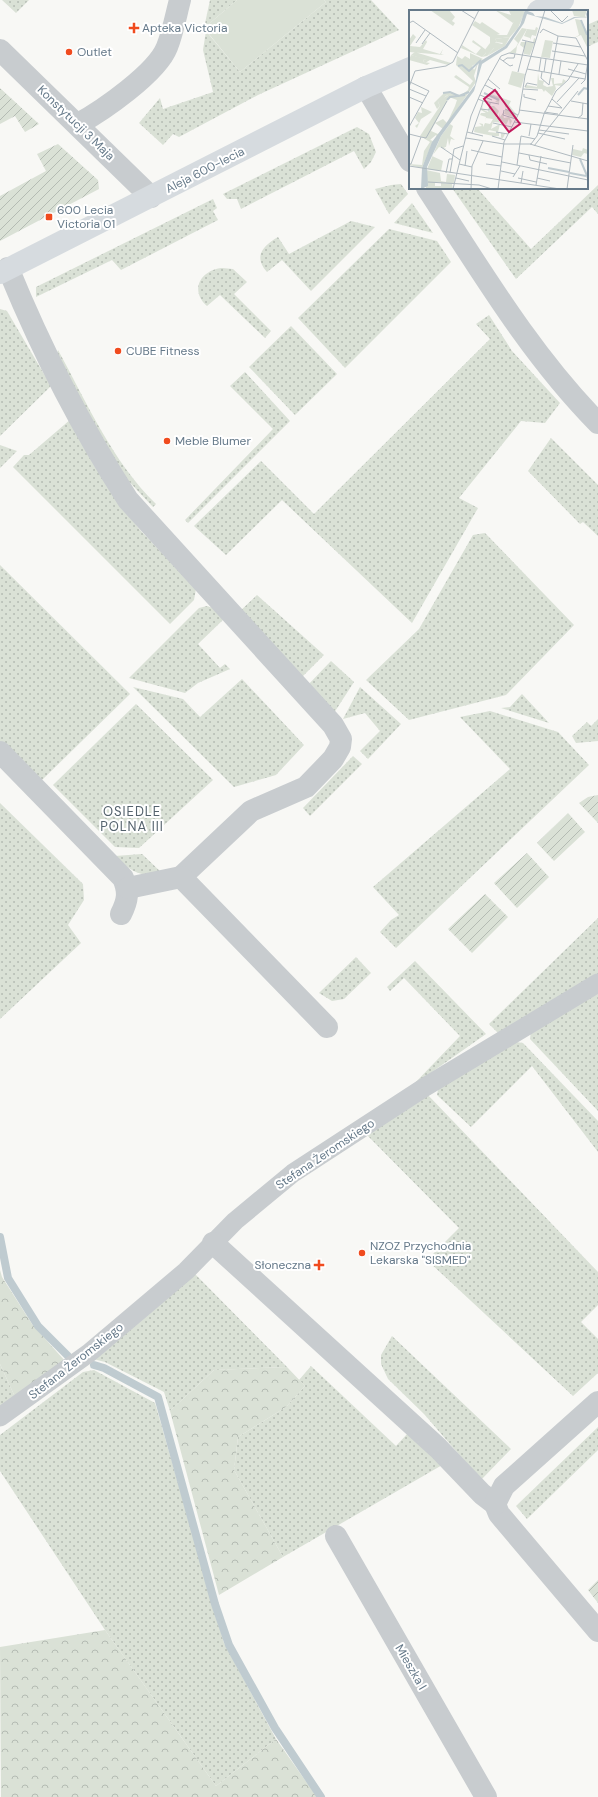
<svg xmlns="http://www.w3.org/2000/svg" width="598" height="1797" font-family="'DM Sans',sans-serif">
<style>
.grass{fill:url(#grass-dots)}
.forest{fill:url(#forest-crowns)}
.garden{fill:url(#garden-furrows)}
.pitch{fill:#dae1d6}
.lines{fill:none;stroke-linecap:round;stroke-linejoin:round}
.stream{stroke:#bfcbd0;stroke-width:8}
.pedestrian{stroke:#c8cccf;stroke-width:19}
.minor{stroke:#c8cccf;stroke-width:22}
.secondary{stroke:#d6dbdf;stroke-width:22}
.poi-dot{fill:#f04b1e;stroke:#fff;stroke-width:1.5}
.labels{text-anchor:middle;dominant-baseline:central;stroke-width:4;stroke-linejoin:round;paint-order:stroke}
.poi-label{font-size:12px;fill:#657989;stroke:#fff;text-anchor:start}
.street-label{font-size:12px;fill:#657989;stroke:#fff}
.neighbourhood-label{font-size:13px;letter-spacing:1px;fill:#54626d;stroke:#fff}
.inset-river{fill:none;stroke:#bfcbd0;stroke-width:2}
.inset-road{fill:none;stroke:#b0bac0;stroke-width:1}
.view{fill:#c2185b;fill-opacity:0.15;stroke:#c2185b;stroke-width:2}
.inset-edge{fill:none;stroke:#657989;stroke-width:2}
</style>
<defs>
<pattern id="grass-dots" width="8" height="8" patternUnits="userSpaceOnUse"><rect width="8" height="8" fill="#dae1d6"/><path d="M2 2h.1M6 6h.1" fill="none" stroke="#b4bbb3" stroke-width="1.8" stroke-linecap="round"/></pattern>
<pattern id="forest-crowns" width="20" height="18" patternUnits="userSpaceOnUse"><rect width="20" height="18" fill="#dae1d6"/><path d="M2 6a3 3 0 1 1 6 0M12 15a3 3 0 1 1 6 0" fill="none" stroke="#b4bbb3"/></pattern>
<pattern id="garden-furrows" width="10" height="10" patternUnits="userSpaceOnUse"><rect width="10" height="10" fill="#dae1d6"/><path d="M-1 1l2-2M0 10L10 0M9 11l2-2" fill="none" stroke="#b4bbb3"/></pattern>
</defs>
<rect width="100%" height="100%" fill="#f8f8f5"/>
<g class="grass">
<path d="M 2,0 L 29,0 L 16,13 Z"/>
<path d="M 210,0 L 237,0 L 204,28 Z"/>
<path d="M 324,0 L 371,0 L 399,30 L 258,95 L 179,137 L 173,134 L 163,145 L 139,123 L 160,98 L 163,109 L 213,92 L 203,50 L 206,31 L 240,72 L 326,2 Z"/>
<path d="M 598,20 L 598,42 L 587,47 L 587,25 Z"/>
<path d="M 357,127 L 369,134 L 376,152 L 371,162 L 364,169 L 354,151 L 241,209 L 237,199 L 227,199 L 223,194 Z"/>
<path d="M 401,184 L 408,194 L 389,214 L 375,189 L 391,185 Z"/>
<path d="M 598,185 L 598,214 L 592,207 L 516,279 L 452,188 L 477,188 L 531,249 Z"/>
<path d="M 213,199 L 217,208 L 213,211 L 218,220 L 121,270 L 112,260 L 36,297 L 36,287 Z"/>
<path d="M 412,203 L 433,233 L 394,223 Z"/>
<path d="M 351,221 L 375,227 L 311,291 L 282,260 L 267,272 C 253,256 263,246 278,237 L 289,254 Z"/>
<path d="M 389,229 L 437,241 L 451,262 L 345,368 L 298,318 Z"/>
<path d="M 222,268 L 233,269 L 247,282 L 234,294 L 271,331 L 265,338 L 220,295 L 207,306 C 189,290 201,270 222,268 Z"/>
<path d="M 0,309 L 7,311 L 51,386 L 0,436 Z"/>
<path d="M 489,315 L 512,351 L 560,403 L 545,423 L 521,421 L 459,498 L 478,508 L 412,623 L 282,500 L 226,555 L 194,526 L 261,461 L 314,514 L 490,339 L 476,324 Z"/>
<path d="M 291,326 L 337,374 L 295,415 L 249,367 Z"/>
<path d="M 58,350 C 87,403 112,461 156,504 L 153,507 L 121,473 L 56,357 Z"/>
<path d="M 245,372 L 290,421 L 188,523 L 185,520 L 273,429 L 230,386 Z"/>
<path d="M 71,419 L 115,497 L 140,530 L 196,589 L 194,600 L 170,624 L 13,467 L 24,455 L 29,455 Z"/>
<path d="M 551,438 L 598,485 L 598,536 L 583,522 L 580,524 L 528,471 Z"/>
<path d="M 0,445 L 17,451 L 0,468 Z"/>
<path d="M 485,533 L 574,625 L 506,695 L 409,720 L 366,680 L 419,629 L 473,535 Z"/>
<path d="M 0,565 L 130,694 L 41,781 L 0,741 Z"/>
<path d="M 257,595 L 324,655 L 299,680 L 238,613 Z"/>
<path d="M 207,606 L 216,609 L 224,619 L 198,644 L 220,668 L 225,664 L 230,669 L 198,683 L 185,693 L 129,678 L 199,608 Z"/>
<path d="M 331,661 L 354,682 L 332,716 L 306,687 Z"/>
<path d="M 242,679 L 304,745 L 276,775 L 234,787 L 133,687 L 183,699 L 200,717 Z"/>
<path d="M 360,687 L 401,724 L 368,759 L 360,751 L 380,731 L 365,713 L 343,719 Z"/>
<path d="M 522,694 L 549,723 L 501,708 L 510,707 Z"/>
<path d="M 136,704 L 213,780 L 139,848 L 115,847 L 53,785 Z"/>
<path d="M 490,711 L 558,732 L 589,765 L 396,948 L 380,932 L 391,920 L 399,915 L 373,887 L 510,769 L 460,717 Z"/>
<path d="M 598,719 L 598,741 L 576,743 L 572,736 L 587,722 L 591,726 Z"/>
<path d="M 353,756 L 362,764 L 310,816 L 303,808 Z"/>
<path d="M 0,803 L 83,884 L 84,900 L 68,925 L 81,943 L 0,1019 Z"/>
<path d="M 142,854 L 163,874 C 138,877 132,872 115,856 Z"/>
<path d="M 598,918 L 598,975 L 500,1035 L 489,1024 Z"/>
<path d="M 356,957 L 371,973 L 344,999 L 332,1001 L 319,993 Z"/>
<path d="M 415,961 L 486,1034 L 412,1086 L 460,1036 L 404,978 L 390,991 L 387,987 Z"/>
<path d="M 598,991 L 598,1111 L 530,1039 L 531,1031 Z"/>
<path d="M 510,1041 L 523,1043 L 598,1121 L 598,1152 L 532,1066 L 471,1127 L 437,1095 L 439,1084 Z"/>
<path d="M 426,1093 L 598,1272 L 598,1305 L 581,1322 L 598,1339 L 598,1373 L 573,1396 L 427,1260 L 459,1228 L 367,1135 Z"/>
<path d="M 195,1274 L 287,1367 L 214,1370 L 170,1411 L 164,1392 L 105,1362 L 93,1359 Z"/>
<path d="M 392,1336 L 511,1449 L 481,1480 L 424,1414 L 388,1379 L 381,1364 L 381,1355 Z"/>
<path d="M 0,1364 L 16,1399 L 0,1408 Z"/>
<path d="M 311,1366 L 396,1446 L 408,1433 L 444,1464 L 283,1557 L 234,1470 L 238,1437 L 286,1407 L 305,1386 L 299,1380 Z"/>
<path d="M 94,1370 L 155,1403 L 224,1643 L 276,1739 L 216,1786 L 105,1630 L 0,1471 L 0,1435 L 83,1372 Z"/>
<path d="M 598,1427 L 598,1450 L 527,1519 L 516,1506 Z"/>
</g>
<g class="forest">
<path d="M 0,1270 L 2,1277 L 32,1324 L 65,1361 L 16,1399 L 0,1364 Z"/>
<path d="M 287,1367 L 305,1386 L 286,1407 L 238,1437 L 234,1470 L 283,1557 L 219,1595 L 170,1411 L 214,1370 Z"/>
<path d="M 105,1630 L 216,1786 L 276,1739 L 317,1797 L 1,1797 L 0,1647 Z"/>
</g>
<g class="garden">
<path d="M 0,88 L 39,124 L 25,132 L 15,116 L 0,124 Z"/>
<path d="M 58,144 L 98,180 L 99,189 L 0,241 L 0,196 L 46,171 L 37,154 Z"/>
<path d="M 598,795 L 598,823 L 579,803 L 588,797 Z"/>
<path d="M 568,813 L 585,832 L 554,861 L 537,843 Z"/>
<path d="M 527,853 L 549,877 L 517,908 L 494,883 Z"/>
<path d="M 485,894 L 508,917 L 472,953 L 448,929 Z"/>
<path d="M 598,1580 L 598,1603 L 588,1590 Z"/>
</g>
<path class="pitch" d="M 237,0 L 324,0 L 326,2 L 240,72 L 204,28 Z"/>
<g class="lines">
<g class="stream">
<path d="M 0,1237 L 8,1278 L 38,1326 L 68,1356"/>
<path d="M 94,1365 L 104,1368 L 158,1397 L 215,1604 L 229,1645 L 275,1728 L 321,1797"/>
</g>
<path class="pedestrian" d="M 0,1417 L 89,1353 L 186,1271 L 235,1221 L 293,1173 L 425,1087 L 598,983"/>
<g class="minor">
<path d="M 0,50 L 151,197"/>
<path d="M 366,87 L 410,161"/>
<path d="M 78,124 C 102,111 157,73 167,47 C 173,32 176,15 180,0"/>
<path d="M 427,188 C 480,269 530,354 598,423"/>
<path d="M 8,268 C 41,349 81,427 128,500 L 333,725 L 341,739 L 340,747 L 333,759 L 306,787 L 251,811 L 181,877"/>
<path d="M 0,752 L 123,878 C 129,892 128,900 121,914"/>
<path d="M 128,888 L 181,877 L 327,1027"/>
<path d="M 213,1243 L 438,1448 L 482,1494 L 495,1504 L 499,1514 L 598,1631"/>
<path d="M 495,1504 L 504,1486 L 598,1402"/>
<path d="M 336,1536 L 486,1797"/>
</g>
<g class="secondary">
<path d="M 538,11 L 563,0"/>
<path d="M 0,273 L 366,87 L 410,68"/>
</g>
</g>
<g class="poi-dot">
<path d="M132 22h4v4h4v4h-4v4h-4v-4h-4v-4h4z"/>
<circle cx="69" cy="52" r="4"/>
<rect x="45" y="213" width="8" height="8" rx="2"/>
<circle cx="118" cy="351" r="4"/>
<circle cx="167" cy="441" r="4"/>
<circle cx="362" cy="1253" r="4"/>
<path d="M317 1259h4v4h4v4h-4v4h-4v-4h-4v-4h4z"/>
</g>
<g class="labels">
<g class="poi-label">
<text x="142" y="28">Apteka Victoria</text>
<text x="77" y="52">Outlet</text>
<text x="57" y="210">600 Lecia<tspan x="57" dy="14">Victoria 01</tspan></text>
<text x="126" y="351">CUBE Fitness</text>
<text x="175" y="441">Meble Blumer</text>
<text x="370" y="1246">NZOZ Przychodnia<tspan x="370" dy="14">Lekarska "SISMED"</tspan></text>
<text x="311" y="1265" text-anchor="end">Słoneczna</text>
</g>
<g class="street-label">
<text transform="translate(76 123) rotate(44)">Konstytucji 3 Maja</text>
<text transform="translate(205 170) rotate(-27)">Aleja 600-lecia</text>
<text transform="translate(325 1154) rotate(-34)">Stefana Żeromskiego</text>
<text transform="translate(76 1361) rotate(-38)">Stefana Żeromskiego</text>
<text transform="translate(411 1667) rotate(60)">Mieszka I</text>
</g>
<g class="neighbourhood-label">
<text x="132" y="811">OSIEDLE<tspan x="132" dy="15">POLNA III</tspan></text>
</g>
</g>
<g transform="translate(409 10)">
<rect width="179" height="179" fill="#f8f8f5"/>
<path d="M 86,0 L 102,5 L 100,1 L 94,0 L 113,0 L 114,3 L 111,11 L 107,9 L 104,13 ZM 163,0 L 178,0 L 176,6 L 178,8 L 165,6 ZM 166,9 L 172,10 L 179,23 L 179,39 L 172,25 L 165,28 L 170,25 ZM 66,11 L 71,14 L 73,12 L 91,24 L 81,27 L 63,15 ZM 113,18 L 118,19 L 108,36 L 107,43 L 100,43 L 107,37 L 109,33 L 105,29 ZM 101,27 L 96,36 L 78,46 L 85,38 L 85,32 L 93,34 L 94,33 L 88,32 L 86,29 ZM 125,28 L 127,29 L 121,45 L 115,44 L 115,38 L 111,35 L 112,32 L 124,32 ZM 64,30 L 76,39 L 77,43 L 73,47 L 52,38 L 53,35 L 67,44 L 72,38 L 63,32 ZM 7,41 L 9,43 L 42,53 L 39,55 L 21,50 L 16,53 L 14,50 L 0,48 L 17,50 L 2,45 ZM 61,43 L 74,49 L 63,56 L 65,60 L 69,53 L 65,66 L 67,72 L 35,118 L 28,127 L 27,125 L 21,130 L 24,131 L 13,158 L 0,155 L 0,150 L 0,154 L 13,155 L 15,141 L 21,132 L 11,126 L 31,96 L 29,92 L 42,83 L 51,86 L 59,80 L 60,77 L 45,67 L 47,65 L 61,75 L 64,71 L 47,55 L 48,46 L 53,49 L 56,46 L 61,49 ZM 40,87 L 48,90 L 46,96 L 38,113 L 34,109 L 26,113 L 34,119 L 29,124 L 22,121 ZM 129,63 L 130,70 L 135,71 L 134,75 L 138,77 L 144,76 L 142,68 L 145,68 L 145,74 L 153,73 L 154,69 L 157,71 L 152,76 L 146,75 L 147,79 L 143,86 L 136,80 L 135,82 L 133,79 L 116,78 L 117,75 L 128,77 ZM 82,84 L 102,91 L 100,95 L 108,105 L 106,108 L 95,104 L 96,100 L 100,99 L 96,97 L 95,90 L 91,88 L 90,93 L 86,92 L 88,90 ZM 75,92 L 73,99 L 79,102 L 81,96 L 85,96 L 90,101 L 87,108 L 90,108 L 91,102 L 91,107 L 94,103 L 95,108 L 100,107 L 103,111 L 101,115 L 100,109 L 97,115 L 90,108 L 90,112 L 95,113 L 84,112 L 82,119 L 91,114 L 89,122 L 80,120 L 79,122 L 90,123 L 90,126 L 84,126 L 92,128 L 92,123 L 96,124 L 94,128 L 65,122 L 66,117 L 73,116 L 70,113 L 74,114 L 74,117 L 76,113 L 81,114 L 84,109 L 77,108 L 76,112 L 77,107 L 71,105 L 72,103 L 77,103 L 72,100 ZM 41,114 L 44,116 L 41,126 L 46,130 L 42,129 L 40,136 L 39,128 L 37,137 L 35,137 L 37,139 L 30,137 L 23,146 L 34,151 L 32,161 L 18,159 L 32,126 ZM 174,138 L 179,140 L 179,144 L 175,143 L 172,147 L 163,145 L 164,139 L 173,141 ZM 17,160 L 31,163 L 32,171 L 37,172 L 38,164 L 46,165 L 45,174 L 27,172 L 26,173 L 26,176 L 32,176 L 32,173 L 43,174 L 44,179 L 17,179 Z" fill="#dae1d6" fill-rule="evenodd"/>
<path d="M 21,0 L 40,0 L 46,7 L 43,11 L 46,13 L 44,16 ZM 113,0 L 116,2 L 109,18 L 101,27 L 86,29 L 88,32 L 94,33 L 86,32 L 85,38 L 78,46 L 73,47 L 77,43 L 75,41 L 81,33 L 81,25 L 98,25 L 106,9 L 112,9 ZM 127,17 L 129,18 L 127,26 L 123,25 L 121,30 L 121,28 L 115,26 L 118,19 L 126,20 ZM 4,24 L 7,27 L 1,36 L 11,37 L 17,30 L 18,32 L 14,39 L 31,44 L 34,39 L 32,44 L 35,45 L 0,42 L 0,30 ZM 2,45 L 17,49 L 14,50 L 15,52 L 21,53 L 18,55 L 0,50 ZM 36,82 L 51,86 L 42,84 L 37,86 L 33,91 L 29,92 L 31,96 L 28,99 L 25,93 ZM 12,97 L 23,102 L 12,109 L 8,118 L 6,116 L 10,113 L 6,108 L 9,102 L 13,103 Z" fill="#dae1d6"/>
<path d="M 103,61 L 116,64 L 112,78 L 99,74 Z" fill="#dae1d6"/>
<path d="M 136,30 L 144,31 L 141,48 L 132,47 Z" fill="#dae1d6"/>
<path d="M 116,0 L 124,3 L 126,6 L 136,7 L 153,13 L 165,7 L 178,8 L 177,4 L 179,0 L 179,8 L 166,8 L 153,14 L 118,4 L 115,13 L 98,38 L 73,54 L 65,81 L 32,126 L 18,157 L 19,176 L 12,179 L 13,158 L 23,132 L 66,75 L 70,52 L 96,36 L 111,15 Z" fill="#bfcbd0"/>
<path class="inset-river" d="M 172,10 L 178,25M 49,56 L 53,55 L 60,61 L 72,50M 34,83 L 41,82 L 50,86 L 60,82M 75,83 L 90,90M 169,85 L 175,78 L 179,79M 38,90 L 41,87 L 56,85M 171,149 L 179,168M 139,158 L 160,162M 161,163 L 177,166"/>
<path class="inset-road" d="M 52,0 L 66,9M 141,0 L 153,12 L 159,6M 0,13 L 4,11 L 49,43M 131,23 L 134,19 L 149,26M 113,30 L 126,33M 7,33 L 16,20M 144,33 L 172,37M 13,34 L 21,23M 143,41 L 176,46M 90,48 L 101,56 L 104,55M 94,51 L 98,48 L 105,48 L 106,44M 118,59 L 176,69M 159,59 L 177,64M 130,61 L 132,48M 109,62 L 117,31M 133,62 L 132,68 L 140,75 L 149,26 L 167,28 L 179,51 L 176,70 L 172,74M 135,62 L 137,49M 150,64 L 152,51M 79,69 L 91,79M 76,75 L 89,82M 0,77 L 6,61 L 37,56 L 44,52 L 70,0M 116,77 L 118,73 L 128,75M 0,79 L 17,86M 114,79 L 129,80M 115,84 L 115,87 L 127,90M 71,85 L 83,90M 0,87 L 14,93M 143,89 L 153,98M 74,91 L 90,94M 162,91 L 179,94M 148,92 L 170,68M 139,96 L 153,98M 72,99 L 80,100 L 81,93M 96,99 L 109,105M 95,100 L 94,105 L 107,109M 110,100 L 179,109M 135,102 L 149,104M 149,106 L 169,81M 169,108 L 173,105 L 174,93M 105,112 L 179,121M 84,113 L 103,117M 0,117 L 20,81 L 1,72M 130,120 L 160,124M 58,122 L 74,126M 87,122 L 99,124M 63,123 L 73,95 L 74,91 L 69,89M 129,123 L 156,129M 0,124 L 12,127M 83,126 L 96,130M 120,126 L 122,114M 57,128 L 95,134 L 122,134 L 128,126 L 135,104 L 147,81 L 159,70 L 169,54M 121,134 L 179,151M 125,136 L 149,106M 32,137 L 51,150M 62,140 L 93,147M 110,143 L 162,153M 120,145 L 121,150 L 138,154M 93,152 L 179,170M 0,154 L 2,154 L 12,127 L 17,128 L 38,91M 50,154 L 63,157M 77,154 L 92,156M 108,155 L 112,126 L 126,129M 0,156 L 151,179M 56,156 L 58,141M 92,161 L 106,164M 37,163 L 40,149 L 43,149M 41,163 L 45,139 L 54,136M 104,167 L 111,156M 47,168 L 60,171M 109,168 L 127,172M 128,168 L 141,171M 19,172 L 70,175 L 83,179M 112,173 L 114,161M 127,175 L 132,146M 44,179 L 62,106 L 73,80 L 92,46 L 100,43 L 179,55M 62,179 L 63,156 L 74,131M 89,179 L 95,132 L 110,103 L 116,66 L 136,0M 158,179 L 164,135"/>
<path class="view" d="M 86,80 L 111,114 L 100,122 L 75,89 Z"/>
<rect width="179" height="179" class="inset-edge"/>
</g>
</svg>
